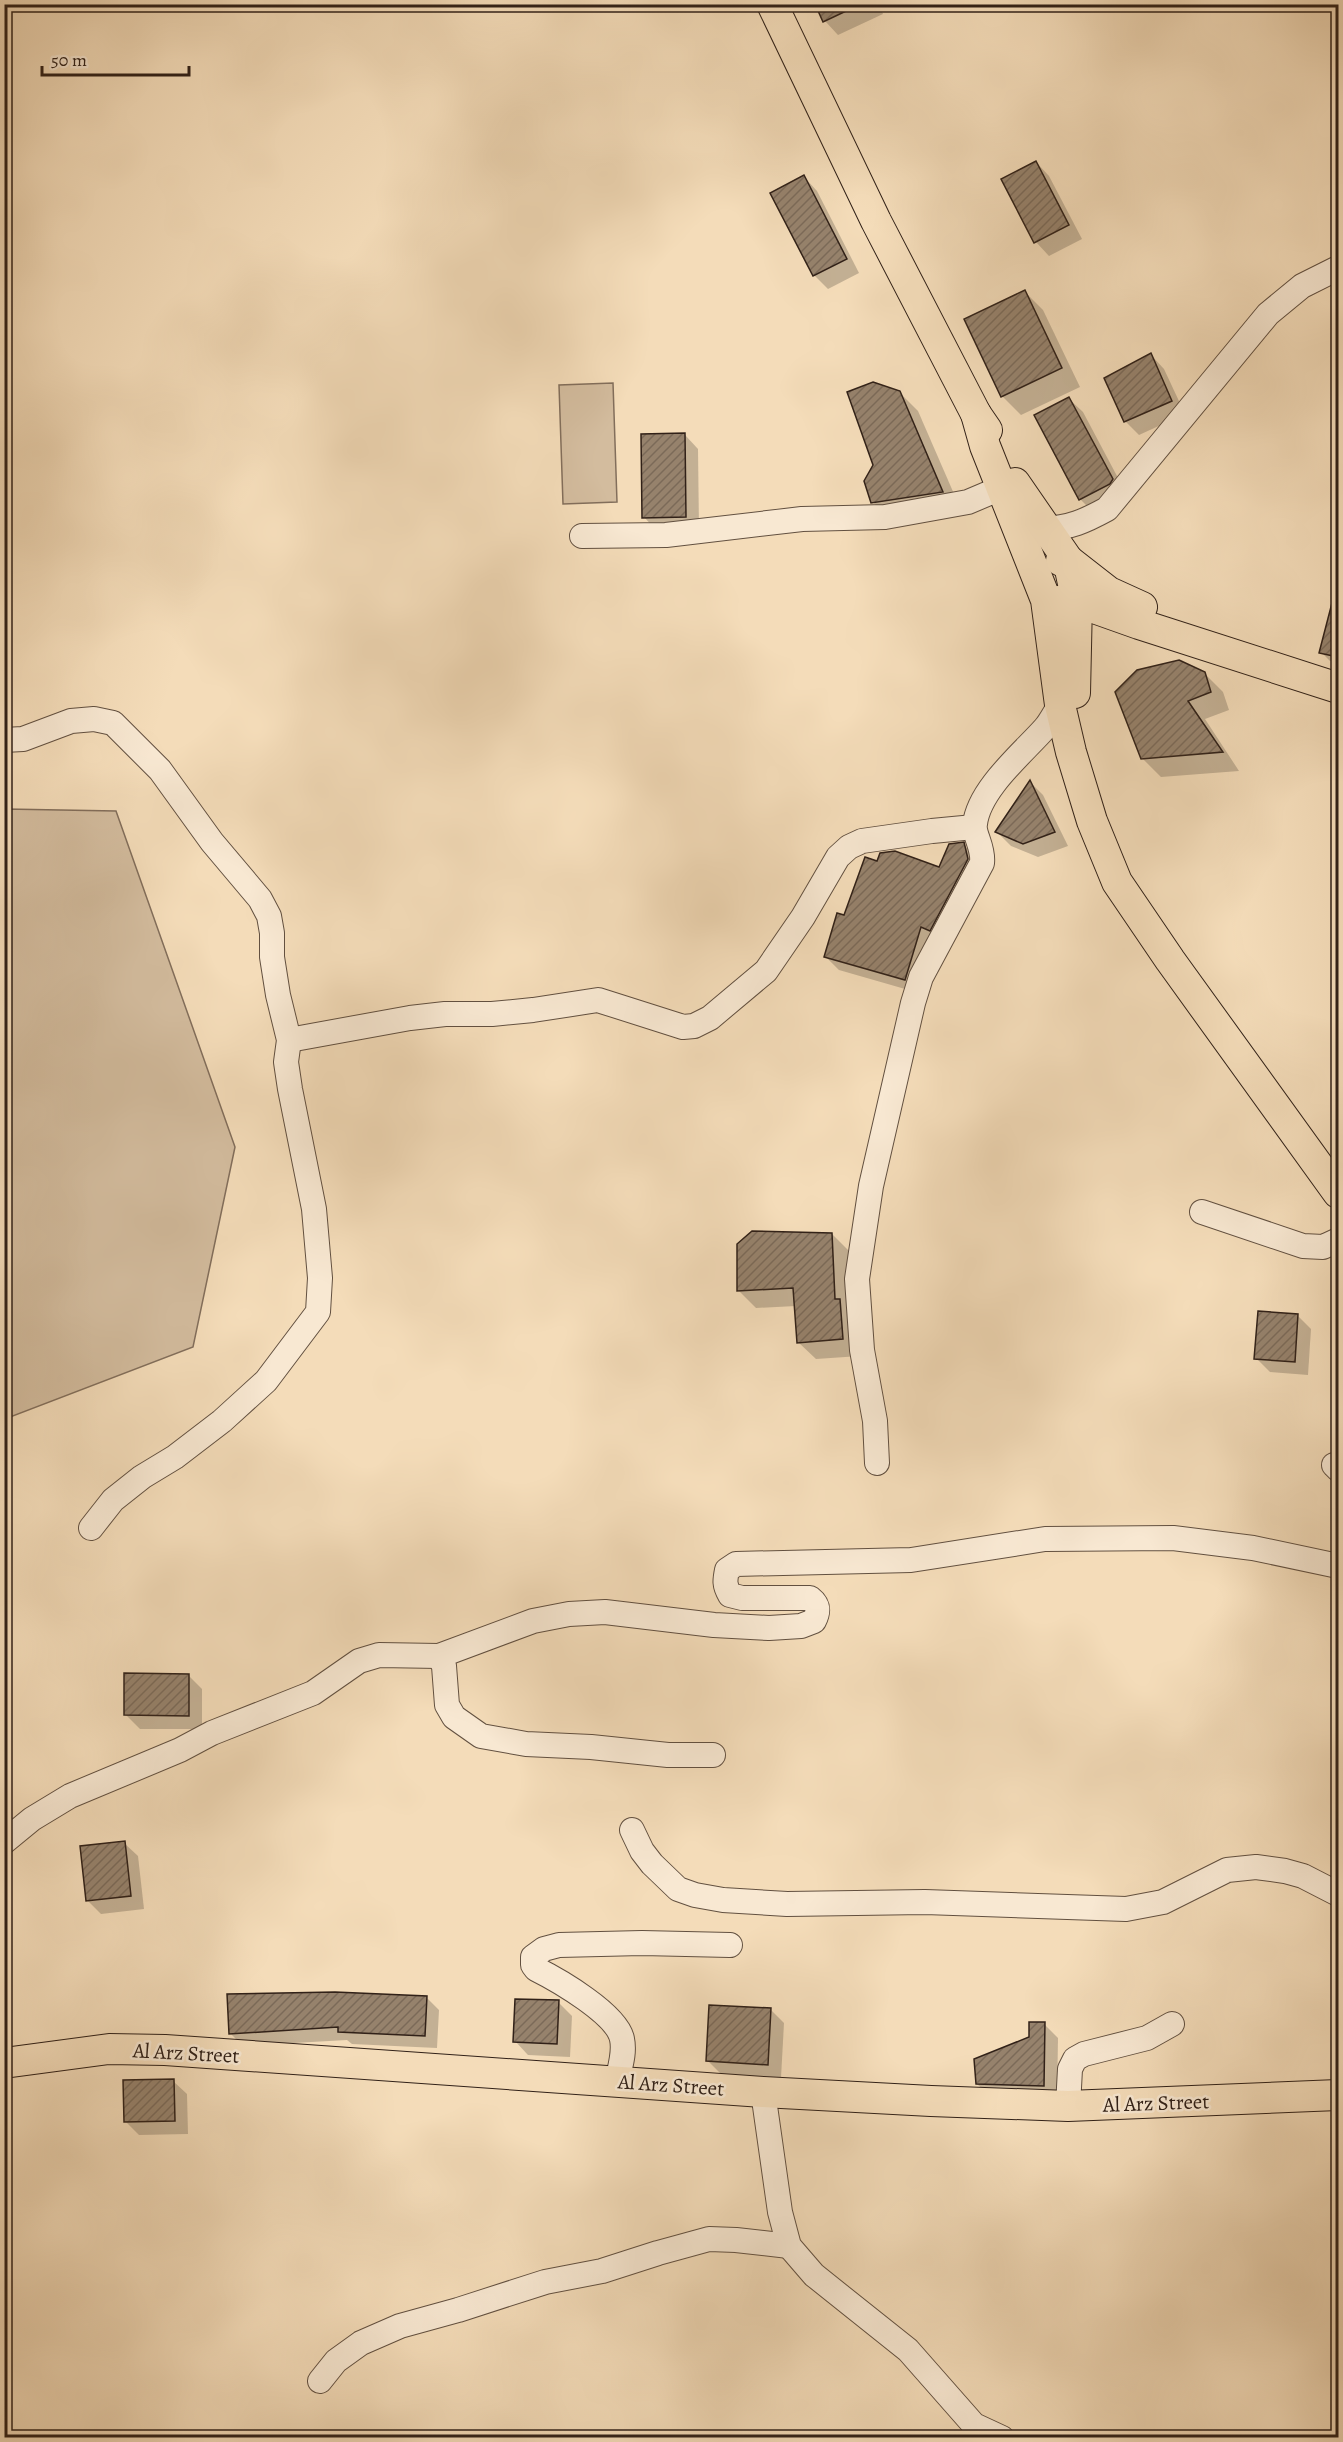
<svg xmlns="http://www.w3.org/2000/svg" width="1343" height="2442" font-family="Alegreya,serif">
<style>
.grass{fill:#d3bc9e;stroke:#826e5b;stroke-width:1.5}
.shadow{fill:#0003}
.building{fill:url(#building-hatch);stroke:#312118;stroke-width:1.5}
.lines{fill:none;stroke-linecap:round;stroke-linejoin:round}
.minor-casing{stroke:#625040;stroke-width:26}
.major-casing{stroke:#312118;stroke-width:32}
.minor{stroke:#f8e8d2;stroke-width:24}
.major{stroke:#f4dcb9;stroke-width:30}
.labels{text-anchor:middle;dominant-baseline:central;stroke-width:5;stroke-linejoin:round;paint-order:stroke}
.street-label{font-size:21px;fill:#312118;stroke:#f8e8d2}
</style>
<defs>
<pattern id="building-hatch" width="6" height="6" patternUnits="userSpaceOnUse" patternTransform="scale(1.5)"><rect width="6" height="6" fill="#96826c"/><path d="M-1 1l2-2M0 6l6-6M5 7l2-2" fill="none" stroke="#7b6a58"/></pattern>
</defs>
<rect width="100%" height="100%" fill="#f4dcb9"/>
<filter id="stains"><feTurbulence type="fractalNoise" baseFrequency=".00333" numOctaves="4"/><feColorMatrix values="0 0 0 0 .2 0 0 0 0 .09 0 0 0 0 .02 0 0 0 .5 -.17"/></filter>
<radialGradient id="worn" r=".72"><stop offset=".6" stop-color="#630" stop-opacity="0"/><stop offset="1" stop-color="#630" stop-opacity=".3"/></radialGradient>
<g class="grass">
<path d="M 613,383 L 617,502 L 563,504 L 559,385 Z"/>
<path d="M 5,809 L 116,811 L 235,1147 L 193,1347 L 5,1419 Z"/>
</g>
<g class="shadow">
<path d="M 817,4 L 878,4 L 883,14 L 838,35 L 825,21 Z"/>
<path d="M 1036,162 L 1049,176 L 1082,239 L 1049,256 L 1036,242 Z"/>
<path d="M 804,177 L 817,191 L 859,273 L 828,289 L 814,275 Z"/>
<path d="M 1025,292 L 1043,310 L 1080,387 L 1021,415 L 1002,396 Z"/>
<path d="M 1151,355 L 1164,369 L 1185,414 L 1139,435 L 1125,421 Z"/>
<path d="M 899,392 L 918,411 L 961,510 L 891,521 L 873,502 L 875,465 Z"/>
<path d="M 1069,399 L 1083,412 L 1126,493 L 1094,513 L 1080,499 Z"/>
<path d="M 685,435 L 698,449 L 699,530 L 657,531 L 644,517 Z"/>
<path d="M 1329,621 L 1338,623 L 1338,663 L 1330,661 L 1321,652 Z"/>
<path d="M 1204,673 L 1223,692 L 1229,710 L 1205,719 L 1239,771 L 1161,777 L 1142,758 Z"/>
<path d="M 1030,782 L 1043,795 L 1068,846 L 1038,857 L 1011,846 L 997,832 Z"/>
<path d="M 963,844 L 977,858 L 919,993 L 839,970 L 826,957 L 845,917 L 878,863 L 940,869 Z"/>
<path d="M 832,1234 L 849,1251 L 860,1356 L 816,1359 L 798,1342 L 796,1306 L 756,1308 L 739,1291 Z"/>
<path d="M 1298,1316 L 1311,1329 L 1308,1375 L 1270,1372 L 1256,1358 Z"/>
<path d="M 188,1675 L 202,1689 L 202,1729 L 140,1729 L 126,1715 Z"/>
<path d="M 124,1843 L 138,1856 L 144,1909 L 101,1914 L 87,1900 Z"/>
<path d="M 426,1997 L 439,2010 L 437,2048 L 352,2044 L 347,2040 L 243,2046 L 230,2033 Z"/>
<path d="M 558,2002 L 572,2016 L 570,2057 L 528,2055 L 515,2041 Z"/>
<path d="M 770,2009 L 784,2023 L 781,2078 L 722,2075 L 708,2061 Z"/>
<path d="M 1044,2024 L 1058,2038 L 1057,2100 L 991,2097 L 977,2084 Z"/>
<path d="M 173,2081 L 187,2094 L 188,2134 L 139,2135 L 125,2121 Z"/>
</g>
<g class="building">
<path d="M 815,4 L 861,4 L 823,22 Z"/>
<path d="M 1036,161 L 1069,225 L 1034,243 L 1001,179 Z"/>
<path d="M 804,175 L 847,259 L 813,276 L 770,193 Z"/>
<path d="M 1025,290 L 1062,368 L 1001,397 L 964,319 Z"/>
<path d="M 1151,353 L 1172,401 L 1124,422 L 1104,378 Z"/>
<path d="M 873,382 L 900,391 L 943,492 L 871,503 L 864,481 L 873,465 L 847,392 Z"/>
<path d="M 1069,397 L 1113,479 L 1110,484 L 1079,500 L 1034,415 Z"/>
<path d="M 685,433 L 686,517 L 642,518 L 641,434 Z"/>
<path d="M 1333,599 L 1338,599 L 1338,657 L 1319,653 Z"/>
<path d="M 1179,660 L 1205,672 L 1211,692 L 1188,701 L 1223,752 L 1141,759 L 1115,692 L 1137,670 Z"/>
<path d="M 1030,780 L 1055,832 L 1023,844 L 995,832 Z"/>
<path d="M 964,842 L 968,859 L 930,931 L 921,927 L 905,980 L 824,957 L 837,913 L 844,915 L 865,857 L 877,861 L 880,853 L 895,851 L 939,867 L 949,844 Z"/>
<path d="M 752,1231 L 832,1233 L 835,1299 L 840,1299 L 843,1339 L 797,1343 L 793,1288 L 737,1291 L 737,1244 Z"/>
<path d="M 1258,1311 L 1298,1314 L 1295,1362 L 1254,1359 Z"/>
<path d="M 124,1673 L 189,1674 L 189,1716 L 124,1715 Z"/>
<path d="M 125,1841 L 131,1896 L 86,1901 L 80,1846 Z"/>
<path d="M 335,1992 L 427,1996 L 425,2036 L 338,2032 L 338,2027 L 229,2034 L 227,1994 Z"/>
<path d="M 515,1999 L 559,2000 L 557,2044 L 513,2042 Z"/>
<path d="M 709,2005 L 771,2008 L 768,2065 L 706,2061 Z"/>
<path d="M 1029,2022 L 1045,2022 L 1044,2086 L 976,2084 L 974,2059 L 1029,2037 Z"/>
<path d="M 174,2079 L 175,2121 L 124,2122 L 123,2080 Z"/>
</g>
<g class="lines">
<g class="minor-casing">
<g id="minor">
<path d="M 1044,529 C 1070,528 1085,521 1107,509 L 1268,314 L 1302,286 L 1338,268"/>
<path d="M 582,536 L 666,535 L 802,519 L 885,517 L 968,502 L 1001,488"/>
<path d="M 4,740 L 23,739 L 71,721 L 94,719 L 113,723 L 160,770 L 212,842 L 260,899 L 269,916 L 272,933 L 272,957 L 278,995 L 289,1040 L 286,1062 L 290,1089 L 314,1209 L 320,1278 L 318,1312 L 266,1381 L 222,1421 L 175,1457 L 142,1477 L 113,1500 L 91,1528"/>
<path d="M 289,1040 L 410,1018 L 445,1014 L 492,1014 L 533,1010 L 598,1000 L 683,1027 L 694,1026 L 710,1018 L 766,971 L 803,917 L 838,857 L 849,847 L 862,841 L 932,831 L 974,827"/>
<path d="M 1202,1212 L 1303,1246 L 1323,1247 L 1338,1240"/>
<path d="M 877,1463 L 875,1421 L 862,1350 L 857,1279 L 871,1186 L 913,1003 L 921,977 L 982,863 C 984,847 973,834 975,824 C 979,789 1023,753 1045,728 C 1051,721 1055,712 1060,705"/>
<path d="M 1334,1465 L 1338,1469"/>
<path d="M 439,1656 L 444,1666 L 447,1705 L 454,1717 L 481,1736 L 526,1744 L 591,1747 L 668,1755 L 713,1755"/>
<path d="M 632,1830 L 642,1851 L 652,1864 L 678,1889 L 695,1895 L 723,1900 L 787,1904 L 925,1902 L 1126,1909 L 1163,1902 L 1227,1870 L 1256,1867 L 1285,1871 L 1303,1876 L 1338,1894"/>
<path d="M 4,1842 L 32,1819 L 70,1796 L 180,1750 L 212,1733 L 313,1693 L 359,1661 L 379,1655 L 439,1656 L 533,1621 L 569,1614 L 605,1612 L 714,1625 L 769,1628 L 801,1626 L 814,1621 C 819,1611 819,1605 810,1598 L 742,1598 L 730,1595 C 724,1585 725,1580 727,1570 L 736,1564 L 911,1560 L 1045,1539 L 1173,1538 L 1253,1548 L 1338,1566"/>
<path d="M 617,2081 C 620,2067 625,2053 622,2039 C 617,2014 558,1980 536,1969 L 533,1965 L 533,1957 L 544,1949 L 559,1945 L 642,1943 L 730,1945"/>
<path d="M 763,2092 L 780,2212 L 789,2246 L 814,2275 L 908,2350 L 974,2425 L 1002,2438"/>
<path d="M 1068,2106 L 1070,2069 L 1075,2059 L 1084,2054 L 1147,2038 L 1172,2024"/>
<path d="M 320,2381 L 336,2361 L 361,2343 L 400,2326 L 458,2310 L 545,2282 L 602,2271 L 658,2253 L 709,2239 L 736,2240 L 789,2246"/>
</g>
</g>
<g class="major-casing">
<g id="major">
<path d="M 772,4 L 876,221 L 976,414 L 987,430"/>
<path d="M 976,414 L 985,446 L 1046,600 L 1060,705 L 1071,752 L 1092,821 L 1117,882 L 1170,960 L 1338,1193"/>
<path d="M 1015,483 L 1068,560 L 1077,602 L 1075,693"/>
<path d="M 1061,561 L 1068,560 L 1109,592 L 1142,607"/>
<path d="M 1058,601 L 1077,602 L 1139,624 L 1338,688"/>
<path d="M 4,2063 L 109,2049 L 165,2050 L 763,2092 L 931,2101 L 1068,2106 L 1338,2095"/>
</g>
</g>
<use href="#minor" class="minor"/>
<use href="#major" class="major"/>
</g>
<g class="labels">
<g class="street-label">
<text transform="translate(186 2053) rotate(3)">Al Arz Street</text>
<text transform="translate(671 2085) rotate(4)">Al Arz Street</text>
<text transform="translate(1156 2103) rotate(-2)">Al Arz Street</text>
</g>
</g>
<rect width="1343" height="2442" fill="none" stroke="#f4dcb9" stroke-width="24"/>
<rect x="6" y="6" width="1331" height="2430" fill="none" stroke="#312118" stroke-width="3"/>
<rect x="12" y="12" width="1319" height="2418" fill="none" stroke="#312118" stroke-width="1.5"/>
<path d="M42 66v9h147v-9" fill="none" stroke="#312118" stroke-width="3"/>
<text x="51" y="66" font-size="18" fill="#312118" stroke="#f8e8d2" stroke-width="4.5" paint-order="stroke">50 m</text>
<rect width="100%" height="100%" filter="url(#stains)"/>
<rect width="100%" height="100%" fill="url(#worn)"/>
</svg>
